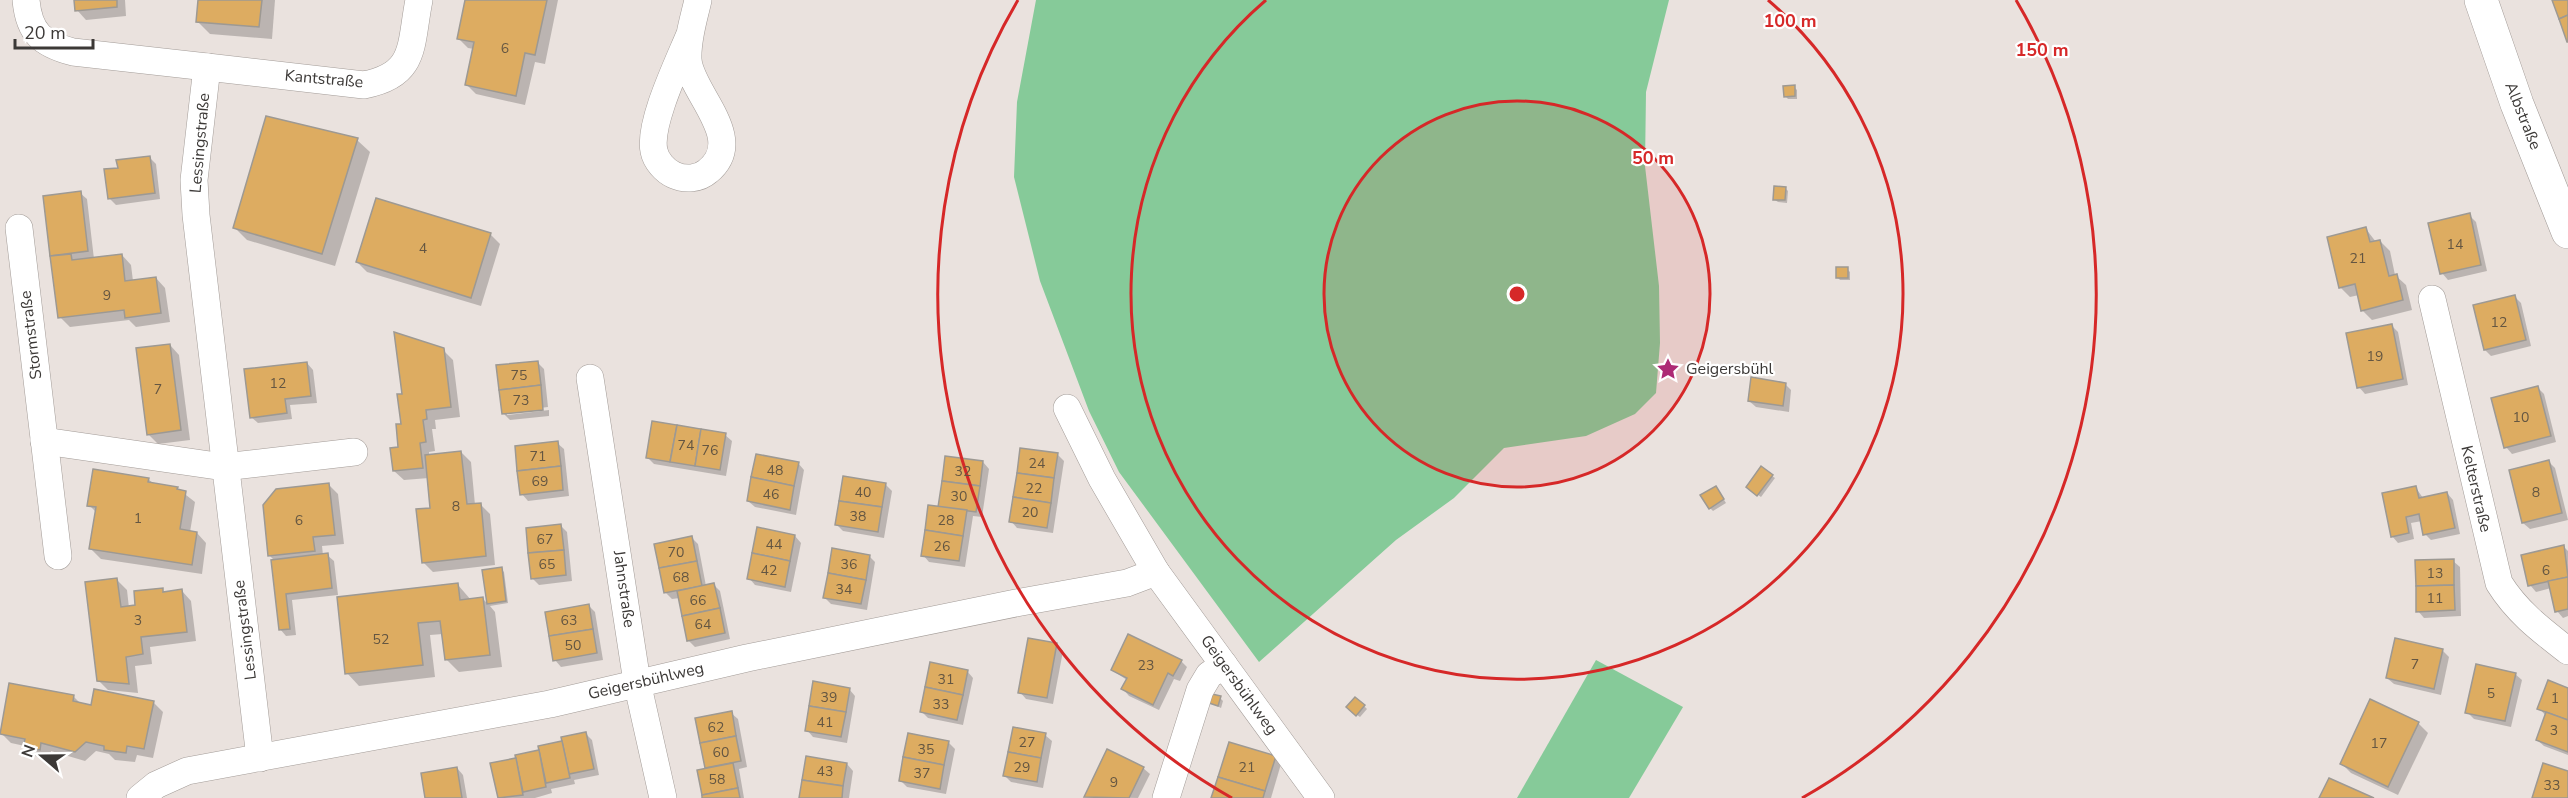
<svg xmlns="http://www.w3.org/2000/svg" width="2568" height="798" font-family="'Nunito Sans',sans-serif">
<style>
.green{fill:#86ca99}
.shadow{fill:#0003}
.building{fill:#ddac61;stroke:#9d9993;stroke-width:1.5}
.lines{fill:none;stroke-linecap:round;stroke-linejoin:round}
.street-casing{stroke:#a39c98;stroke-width:28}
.secondary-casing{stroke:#a39c98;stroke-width:34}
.street{stroke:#fff;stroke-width:27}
.secondary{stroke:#fff;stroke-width:33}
.ring{fill:none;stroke:#d62828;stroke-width:3}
.labels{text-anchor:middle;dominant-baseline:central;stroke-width:4.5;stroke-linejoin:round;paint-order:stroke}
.number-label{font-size:14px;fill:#645642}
.street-label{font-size:16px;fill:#3c3937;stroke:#fff}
.poi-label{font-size:16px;fill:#3c3937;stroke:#fff;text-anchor:start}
.centre{fill:#d62828;stroke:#fff;stroke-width:3}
.ring-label{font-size:18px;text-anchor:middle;font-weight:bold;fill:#d62828;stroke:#fff;stroke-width:4.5;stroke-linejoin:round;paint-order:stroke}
</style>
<rect width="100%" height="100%" fill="#eae2de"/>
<g class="green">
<path d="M 1036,0 L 1669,0 L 1646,92 L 1645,166 L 1659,286 L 1660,343 L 1656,393 L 1635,414 L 1586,436 L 1504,448 L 1454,498 L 1396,540 L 1259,662 L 1119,472 L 1089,411 L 1040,281 L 1014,177 L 1017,102 Z"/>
<path d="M 1596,660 L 1683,707 L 1629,798 L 1517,798 Z"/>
</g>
<g class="shadow">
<path d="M 76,0 L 125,0 L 126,16 L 86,20 L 77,10 Z"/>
<path d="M 199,0 L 275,0 L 272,39 L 210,34 L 197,21 Z"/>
<path d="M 466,0 L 558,0 L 545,64 L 535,62 L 525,105 L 476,94 L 466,84 L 474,49 L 468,48 L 458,38 Z"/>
<path d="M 1794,87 L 1797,90 L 1797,99 L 1788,99 L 1785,96 Z"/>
<path d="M 357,140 L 370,152 L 335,266 L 247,240 L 235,228 Z"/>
<path d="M 149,157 L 156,164 L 160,199 L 116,205 L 109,198 L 119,169 Z"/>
<path d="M 1785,188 L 1788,191 L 1787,203 L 1778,202 L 1775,200 Z"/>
<path d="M 80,193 L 87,199 L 94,259 L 122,255 L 131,265 L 133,281 L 156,278 L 165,288 L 170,322 L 136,327 L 129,320 L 70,327 L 60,317 L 45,197 Z"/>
<path d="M 2469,215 L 2476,222 L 2487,271 L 2448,280 L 2442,273 Z"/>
<path d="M 2366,229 L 2376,242 L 2380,241 L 2390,251 L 2395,275 L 2406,285 L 2412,310 L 2372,320 L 2362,310 L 2359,295 L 2350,297 L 2340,287 Z"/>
<path d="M 490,234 L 500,244 L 481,306 L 367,272 L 357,262 Z"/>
<path d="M 1847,269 L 1850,272 L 1850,280 L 1840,280 L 1837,277 Z"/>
<path d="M 2514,296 L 2521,303 L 2531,346 L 2491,356 L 2485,350 Z"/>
<path d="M 2391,325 L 2398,332 L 2408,385 L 2365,394 L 2359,387 Z"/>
<path d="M 170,345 L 179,355 L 190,440 L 158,444 L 148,434 Z"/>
<path d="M 443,350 L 453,360 L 460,417 L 435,420 L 436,429 L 432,429 L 435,451 L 429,452 L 429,456 L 461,452 L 471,462 L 475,505 L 480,504 L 490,514 L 495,565 L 433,572 L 423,562 L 432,509 L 429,478 L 404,480 L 394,471 L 400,449 L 403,395 Z"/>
<path d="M 307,363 L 313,370 L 317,403 L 290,405 L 292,419 L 258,423 L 251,417 Z"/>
<path d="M 538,363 L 544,369 L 548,407 L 507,412 L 507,415 L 549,410 L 549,416 L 510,420 L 503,413 Z"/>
<path d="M 1785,384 L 1791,390 L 1789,412 L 1756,407 L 1749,401 Z"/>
<path d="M 2537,387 L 2544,394 L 2556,442 L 2512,454 L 2506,447 Z"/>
<path d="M 725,435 L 732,441 L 726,476 L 654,464 L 647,457 Z"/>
<path d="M 557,443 L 564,449 L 569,496 L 528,501 L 522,494 Z"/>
<path d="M 1057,454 L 1064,461 L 1053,533 L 1017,528 L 1011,521 Z"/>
<path d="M 983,462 L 989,469 L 982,517 L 973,516 L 965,567 L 929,562 L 923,555 L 940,508 Z"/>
<path d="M 2549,462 L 2555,468 L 2568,520 L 2530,529 L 2523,523 L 2511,472 Z"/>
<path d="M 798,463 L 804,470 L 796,515 L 755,507 L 748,501 Z"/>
<path d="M 1772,476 L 1775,478 L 1761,497 L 1751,490 Z"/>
<path d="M 148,479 L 154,484 L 177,488 L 195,502 L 190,532 L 197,533 L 206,543 L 202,574 L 101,559 L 91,549 L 97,513 L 89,505 Z"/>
<path d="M 885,484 L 892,491 L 884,538 L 843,531 L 837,525 Z"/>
<path d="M 329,485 L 338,494 L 344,544 L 322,546 L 323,555 L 327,555 L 334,561 L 338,595 L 292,600 L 296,635 L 286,636 L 280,629 L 275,561 L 270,556 Z"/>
<path d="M 2416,488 L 2423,498 L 2447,493 L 2453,500 L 2460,534 L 2431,540 L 2425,534 L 2422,521 L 2411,523 L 2414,539 L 2398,543 L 2392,536 Z"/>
<path d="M 1718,490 L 1726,503 L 1713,511 L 1710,508 Z"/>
<path d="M 561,526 L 567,532 L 572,581 L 539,585 L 532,578 Z"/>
<path d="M 795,536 L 801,543 L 791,592 L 755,585 L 749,578 Z"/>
<path d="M 691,537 L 698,544 L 706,586 L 714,585 L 720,591 L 730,639 L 695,647 L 688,640 L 680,598 L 672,599 L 666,593 Z"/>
<path d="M 2563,546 L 2568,551 L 2568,616 L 2563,618 L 2557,611 L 2551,588 L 2536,592 L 2530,585 Z"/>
<path d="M 869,556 L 875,562 L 867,610 L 831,604 L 825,598 Z"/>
<path d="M 2453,561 L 2460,567 L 2461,616 L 2424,618 L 2418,611 Z"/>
<path d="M 501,569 L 504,572 L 508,603 L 490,606 L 495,612 L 502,667 L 459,672 L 446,659 L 443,634 L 430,635 L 435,677 L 359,686 L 347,673 L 458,585 L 471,600 L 483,599 L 488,604 L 484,571 Z"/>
<path d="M 117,580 L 127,590 L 129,608 L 137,607 L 162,590 L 166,593 L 182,591 L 191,601 L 196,641 L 150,647 L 152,664 L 135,666 L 138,693 L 108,690 L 98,680 Z"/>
<path d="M 589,606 L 595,612 L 603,660 L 561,667 L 555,660 Z"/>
<path d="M 1056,644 L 1063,651 L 1053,704 L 1026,699 L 1020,692 Z"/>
<path d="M 2443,651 L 2449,657 L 2441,695 L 2394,684 L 2387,678 Z"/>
<path d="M 1181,661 L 1187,667 L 1180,681 L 1174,679 L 1159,710 L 1129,696 L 1123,689 L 1127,680 L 1112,670 Z"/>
<path d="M 967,671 L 973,678 L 963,725 L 928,718 L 922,712 Z"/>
<path d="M 2515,674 L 2522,680 L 2511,727 L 2474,719 L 2467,712 Z"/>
<path d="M 849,689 L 855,696 L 847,743 L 813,737 L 807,730 Z"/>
<path d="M 2568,689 L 2568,755 L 2544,746 L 2537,740 L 2546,716 L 2539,708 Z"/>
<path d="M 73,696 L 81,704 L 93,706 L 153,702 L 163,712 L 153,758 L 137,755 L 135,762 L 115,760 L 109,754 L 96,751 L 85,761 L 51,751 L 50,759 L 35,756 L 25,746 L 11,743 L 1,733 Z"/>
<path d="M 1220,698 L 1223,701 L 1221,708 L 1211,703 Z"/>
<path d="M 1364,706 L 1367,709 L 1360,717 L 1350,710 Z"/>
<path d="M 731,713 L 738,719 L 747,767 L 739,769 L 744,798 L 704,798 L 707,769 L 697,719 Z"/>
<path d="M 2418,723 L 2428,733 L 2398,795 L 2351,773 L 2341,763 Z"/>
<path d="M 585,733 L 592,740 L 599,775 L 574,780 L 575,784 L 551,789 L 552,793 L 535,798 L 499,798 L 492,765 L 518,759 Z"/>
<path d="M 1045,735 L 1052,741 L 1043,788 L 1011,782 L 1005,776 Z"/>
<path d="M 948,742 L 955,749 L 946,794 L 907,787 L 900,780 Z"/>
<path d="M 1275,758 L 1281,764 L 1271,798 L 1213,798 Z"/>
<path d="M 847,764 L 853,771 L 849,798 L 800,798 Z"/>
<path d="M 457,768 L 463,775 L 467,798 L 426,798 Z"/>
<path d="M 1143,768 L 1150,774 L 1138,798 L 1086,797 Z"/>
</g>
<g class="building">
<path d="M 74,0 L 117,0 L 117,7 L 75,11 Z"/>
<path d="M 198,0 L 262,0 L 259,27 L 196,22 Z"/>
<path d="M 465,0 L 547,0 L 535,55 L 525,53 L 516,96 L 465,85 L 474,42 L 457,39 Z"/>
<path d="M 2552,0 L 2568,0 L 2568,15 L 2559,19 Z"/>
<path d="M 2568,15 L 2568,42 L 2567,42 L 2559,19 Z"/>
<path d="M 1795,85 L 1795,96 L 1784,97 L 1783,86 Z"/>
<path d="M 266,116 L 358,138 L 322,254 L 233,228 Z"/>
<path d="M 150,156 L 155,193 L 108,199 L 104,169 L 118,168 L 116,160 Z"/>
<path d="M 1774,186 L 1786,187 L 1785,200 L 1773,200 Z"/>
<path d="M 81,191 L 88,251 L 50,256 L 43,196 Z"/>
<path d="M 376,198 L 491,233 L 471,298 L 356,262 Z"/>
<path d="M 2470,213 L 2481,265 L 2440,274 L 2428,223 Z"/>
<path d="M 2366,227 L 2370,242 L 2380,240 L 2389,276 L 2397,274 L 2403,300 L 2361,311 L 2355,284 L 2339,288 L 2327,237 Z"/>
<path d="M 71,254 L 72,260 L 122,254 L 125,281 L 156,277 L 161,313 L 125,318 L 124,310 L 58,318 L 50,256 Z"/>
<rect x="1836" y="267" width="12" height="11"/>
<path d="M 2515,295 L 2526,340 L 2484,350 L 2473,305 Z"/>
<path d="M 2392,324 L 2403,379 L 2357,388 L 2346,333 Z"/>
<path d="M 394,332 L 444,348 L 451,407 L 426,410 L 427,419 L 423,420 L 426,442 L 420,443 L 423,468 L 393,471 L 390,448 L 398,447 L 396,424 L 401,424 L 397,394 L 402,394 Z"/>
<path d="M 170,344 L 181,430 L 147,435 L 136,348 Z"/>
<path d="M 538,361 L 541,385 L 499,390 L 496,365 Z"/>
<path d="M 307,362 L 311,396 L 285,399 L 287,413 L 250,418 L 244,369 Z"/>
<path d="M 1751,377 L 1786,383 L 1783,406 L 1748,401 Z"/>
<path d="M 541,385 L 543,410 L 502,414 L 499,390 Z"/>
<path d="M 2538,386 L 2551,436 L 2504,448 L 2491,398 Z"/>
<path d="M 652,421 L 677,425 L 670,462 L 646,458 Z"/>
<path d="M 677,425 L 701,429 L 695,466 L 670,462 Z"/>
<path d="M 701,429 L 726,433 L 720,470 L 695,466 Z"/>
<path d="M 558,441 L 561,466 L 517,471 L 515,446 Z"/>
<path d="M 1020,448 L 1058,453 L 1054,478 L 1017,473 Z"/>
<path d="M 461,451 L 467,504 L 481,503 L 486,556 L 422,563 L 416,509 L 430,508 L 425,455 Z"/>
<path d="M 756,454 L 799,462 L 794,486 L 751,477 Z"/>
<path d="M 945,456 L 983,461 L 980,486 L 942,481 Z"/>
<path d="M 2549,460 L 2562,513 L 2522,523 L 2509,470 Z"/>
<path d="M 561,466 L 563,490 L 520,495 L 517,471 Z"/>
<path d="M 1761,466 L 1773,475 L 1757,496 L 1746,487 Z"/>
<path d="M 93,469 L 149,478 L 148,482 L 178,487 L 177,489 L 186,491 L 180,529 L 197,532 L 192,565 L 89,549 L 96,507 L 87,506 Z"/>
<path d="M 1017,473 L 1054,478 L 1051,503 L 1013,497 Z"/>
<path d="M 843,476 L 886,483 L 882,507 L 839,501 Z"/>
<path d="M 751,477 L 794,486 L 790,510 L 747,501 Z"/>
<path d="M 942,481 L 980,486 L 976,512 L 938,507 Z"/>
<path d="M 329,483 L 335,535 L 313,537 L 315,551 L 268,556 L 263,505 L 276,489 Z"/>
<path d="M 1716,486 L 1724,499 L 1709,509 L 1700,495 Z"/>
<path d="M 2416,486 L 2419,498 L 2447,492 L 2455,528 L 2423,535 L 2419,514 L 2406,517 L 2409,533 L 2391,537 L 2382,493 Z"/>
<path d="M 1013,497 L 1051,503 L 1047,528 L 1009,522 Z"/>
<path d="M 839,501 L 882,507 L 878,532 L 835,525 Z"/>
<path d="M 928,505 L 967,510 L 963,536 L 925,530 Z"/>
<path d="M 561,524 L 564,550 L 528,553 L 526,528 Z"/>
<path d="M 757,527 L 795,535 L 790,561 L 752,553 Z"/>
<path d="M 925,530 L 963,536 L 959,561 L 921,556 Z"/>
<path d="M 692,536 L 697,561 L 659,568 L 654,544 Z"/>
<path d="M 2564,545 L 2568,577 L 2528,586 L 2521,555 Z"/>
<path d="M 832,548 L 870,555 L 866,580 L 828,573 Z"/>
<path d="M 564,550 L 566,575 L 531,579 L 528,553 Z"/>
<path d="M 328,553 L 332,588 L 286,594 L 290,629 L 279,630 L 271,560 Z"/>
<path d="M 752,553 L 790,561 L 785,587 L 747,579 Z"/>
<path d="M 2454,559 L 2454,585 L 2416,586 L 2415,560 Z"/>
<path d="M 697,561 L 702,586 L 664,593 L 659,568 Z"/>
<path d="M 502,567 L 506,601 L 487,604 L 482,570 Z"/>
<path d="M 828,573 L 866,580 L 861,604 L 823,598 Z"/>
<path d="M 2568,577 L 2568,609 L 2555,612 L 2548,581 Z"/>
<path d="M 117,578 L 121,607 L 135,605 L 134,591 L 163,588 L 163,592 L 182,589 L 187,632 L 141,637 L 143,654 L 126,657 L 129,684 L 97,681 L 85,582 Z"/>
<path d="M 458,583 L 460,600 L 483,597 L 490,655 L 445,660 L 440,621 L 418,623 L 423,665 L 345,674 L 337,597 Z"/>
<path d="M 714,583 L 720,608 L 682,616 L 677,591 Z"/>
<path d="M 2454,585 L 2455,610 L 2416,612 L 2416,586 Z"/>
<path d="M 589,604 L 593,629 L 549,636 L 545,612 Z"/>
<path d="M 720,608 L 725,633 L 687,641 L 682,616 Z"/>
<path d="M 593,629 L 597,653 L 553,661 L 549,636 Z"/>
<path d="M 1128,634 L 1182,660 L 1173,676 L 1168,673 L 1153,705 L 1121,689 L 1127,678 L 1111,670 Z"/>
<path d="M 1028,638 L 1057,643 L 1047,698 L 1018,693 Z"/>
<path d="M 2395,638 L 2443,649 L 2434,689 L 2386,678 Z"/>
<path d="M 930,662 L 968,670 L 963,695 L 925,687 Z"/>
<path d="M 2476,664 L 2516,673 L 2505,721 L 2465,713 Z"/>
<path d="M 2548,680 L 2568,688 L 2568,720 L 2537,709 Z"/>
<path d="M 813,681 L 850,688 L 846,712 L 809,706 Z"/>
<path d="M 9,683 L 74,695 L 73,701 L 91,705 L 94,689 L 154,701 L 144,749 L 127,746 L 126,753 L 104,750 L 104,746 L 86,742 L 75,752 L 41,743 L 40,750 L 23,747 L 25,739 L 0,734 Z"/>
<path d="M 925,687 L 963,695 L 957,720 L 920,712 Z"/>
<path d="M 1212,694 L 1221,696 L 1218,706 L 1209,703 Z"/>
<path d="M 1355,697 L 1365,705 L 1356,716 L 1346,707 Z"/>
<path d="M 2370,699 L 2419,722 L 2388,787 L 2340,764 Z"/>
<path d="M 809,706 L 846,712 L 841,737 L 805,731 Z"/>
<path d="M 732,711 L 736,736 L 700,743 L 695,718 Z"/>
<path d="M 2546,712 L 2568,720 L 2568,752 L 2536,740 Z"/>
<path d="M 1013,727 L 1046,733 L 1041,758 L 1008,752 Z"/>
<path d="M 586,732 L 594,769 L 569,774 L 561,737 Z"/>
<path d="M 908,733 L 949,741 L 944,765 L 903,757 Z"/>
<path d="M 736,736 L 741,761 L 705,768 L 700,743 Z"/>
<path d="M 562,741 L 570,778 L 546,783 L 538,746 Z"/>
<path d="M 1229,742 L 1276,756 L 1265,791 L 1218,777 Z"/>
<path d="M 1107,749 L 1144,767 L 1129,798 L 1084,797 Z"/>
<path d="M 539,750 L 546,787 L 523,792 L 515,755 Z"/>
<path d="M 1008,752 L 1041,758 L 1037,782 L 1003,776 Z"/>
<path d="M 806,756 L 847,763 L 843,786 L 802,780 Z"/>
<path d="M 903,757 L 944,765 L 940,789 L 899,781 Z"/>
<path d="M 516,758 L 523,795 L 498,798 L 490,763 Z"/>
<path d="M 733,763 L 738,788 L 702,795 L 697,770 Z"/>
<path d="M 2543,763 L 2568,771 L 2568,798 L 2532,798 Z"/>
<path d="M 457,767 L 462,798 L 425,798 L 421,773 Z"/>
<path d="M 1218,777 L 1265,791 L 1263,798 L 1211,798 Z"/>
<path d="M 2329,778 L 2374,798 L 2319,798 Z"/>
<path d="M 802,780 L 843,786 L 842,798 L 799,798 Z"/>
<path d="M 738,788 L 740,798 L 702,798 L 702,795 Z"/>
</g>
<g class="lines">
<g class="street-casing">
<g id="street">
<path d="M 26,0 C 29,33 42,44 73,52 L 207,67 L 194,180 L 196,215 L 260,758"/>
<path d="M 690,34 C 679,61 648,124 654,151 C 656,161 665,171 674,175 C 685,180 699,179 708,171 C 748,138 689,92 688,59 C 687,39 694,18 698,0"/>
<path d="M 207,67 L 364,85 C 417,75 410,45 419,0"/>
<path d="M 19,228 L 58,556"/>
<path d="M 2432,299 L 2499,583 C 2517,612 2541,630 2568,651"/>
<path d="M 590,378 L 637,682 L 663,798"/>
<path d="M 1067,408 L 1102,479 L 1156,572 L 1321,798"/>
<path d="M 44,441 L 224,467 L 354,452"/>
<path d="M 140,798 L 156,785 L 187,771 L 550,704 L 747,658 L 1016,603 L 1127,583 L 1156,572"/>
<path d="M 1166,798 L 1200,690 L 1209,675 L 1224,665"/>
</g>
</g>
<g class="secondary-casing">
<path id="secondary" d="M 2481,0 L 2517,104 L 2568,232"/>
</g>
<use href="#street" class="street"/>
<use href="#secondary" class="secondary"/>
</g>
<circle cx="1517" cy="294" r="193" fill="#d62828" fill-opacity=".12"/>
<g class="ring">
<circle cx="1517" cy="294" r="193"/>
<path d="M1768 0A386 386 0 1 1 1266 0"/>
<path d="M1232 798A579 579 0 0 1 1018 0M2016 0A579 579 0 0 1 1802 798"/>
</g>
<defs>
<g id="sight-bare" transform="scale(1.8)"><path d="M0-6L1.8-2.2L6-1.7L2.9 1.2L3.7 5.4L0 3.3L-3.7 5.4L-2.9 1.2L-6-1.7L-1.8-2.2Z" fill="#ad2a75" stroke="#fff" stroke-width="2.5" paint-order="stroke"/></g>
</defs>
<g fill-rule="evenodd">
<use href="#sight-bare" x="1668" y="369"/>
</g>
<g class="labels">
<g class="number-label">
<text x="505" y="48">6</text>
<text x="2455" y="244">14</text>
<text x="423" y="248">4</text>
<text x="2358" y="258">21</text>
<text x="107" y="295">9</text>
<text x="2499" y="322">12</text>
<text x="2375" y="356">19</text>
<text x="519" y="375">75</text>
<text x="278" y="383">12</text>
<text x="158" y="389">7</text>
<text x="521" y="400">73</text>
<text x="2521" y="417">10</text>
<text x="686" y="445">74</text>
<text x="710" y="450">76</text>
<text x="538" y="456">71</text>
<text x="1037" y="463">24</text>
<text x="775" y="470">48</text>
<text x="963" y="471">32</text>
<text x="540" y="481">69</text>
<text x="1034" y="488">22</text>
<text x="863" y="492">40</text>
<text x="2536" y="492">8</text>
<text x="771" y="494">46</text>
<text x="959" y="496">30</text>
<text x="456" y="506">8</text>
<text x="1030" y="512">20</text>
<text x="858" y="516">38</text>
<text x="138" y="518">1</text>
<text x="299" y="520">6</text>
<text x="946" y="520">28</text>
<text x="545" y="539">67</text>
<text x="774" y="544">44</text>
<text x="942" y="546">26</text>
<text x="676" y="552">70</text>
<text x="547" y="564">65</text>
<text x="849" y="564">36</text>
<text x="769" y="570">42</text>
<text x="2546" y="570">6</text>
<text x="2435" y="573">13</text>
<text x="681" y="577">68</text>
<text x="844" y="589">34</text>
<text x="2435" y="598">11</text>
<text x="698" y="600">66</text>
<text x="138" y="620">3</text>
<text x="569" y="620">63</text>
<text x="703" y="624">64</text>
<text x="381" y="639">52</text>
<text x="573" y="645">50</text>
<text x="2415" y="664">7</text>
<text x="1146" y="665">23</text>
<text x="946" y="679">31</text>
<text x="2491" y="693">5</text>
<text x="829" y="697">39</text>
<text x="2555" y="698">1</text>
<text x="941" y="704">33</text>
<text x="825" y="722">41</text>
<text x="716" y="727">62</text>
<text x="2554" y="730">3</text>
<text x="1027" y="742">27</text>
<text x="2379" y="743">17</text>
<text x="926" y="749">35</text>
<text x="721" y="752">60</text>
<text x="1022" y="767">29</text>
<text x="1247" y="767">21</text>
<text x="825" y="771">43</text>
<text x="922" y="773">37</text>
<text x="717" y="779">58</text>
<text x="1114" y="782">9</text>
<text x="2552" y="785">33</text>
</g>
<g class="street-label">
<text transform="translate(324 79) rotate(5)">Kantstraße</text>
<text transform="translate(2523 116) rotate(68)">Albstraße</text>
<text transform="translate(200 143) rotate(-85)">Lessingstraße</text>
<text transform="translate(31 335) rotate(-97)">Stormstraße</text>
<text transform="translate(2476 489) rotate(77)">Kelterstraße</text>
<text transform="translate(624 589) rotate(82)">Jahnstraße</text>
<text transform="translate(245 630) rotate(-97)">Lessingstraße</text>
<text transform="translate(646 681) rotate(-13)">Geigersbühlweg</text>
<text transform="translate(1239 685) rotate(54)">Geigersbühlweg</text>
</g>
<g class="poi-label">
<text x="1686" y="369">Geigersbühl</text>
</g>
</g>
<circle cx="1517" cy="294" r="9" class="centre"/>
<g class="ring-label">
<text x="1790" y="27">100 m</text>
<text x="2042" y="56">150 m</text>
<text x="1653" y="164">50 m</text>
</g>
<g transform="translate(42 756) rotate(290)" stroke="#ffffff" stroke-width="4.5" paint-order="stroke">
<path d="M0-4.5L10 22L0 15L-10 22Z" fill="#3c3937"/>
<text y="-9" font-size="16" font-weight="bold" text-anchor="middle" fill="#3c3937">N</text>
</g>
<path d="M15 39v9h78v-9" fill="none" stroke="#3c3937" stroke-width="3"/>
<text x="24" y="39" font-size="18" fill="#3c3937" stroke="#ffffff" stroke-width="4.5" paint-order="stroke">20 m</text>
</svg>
